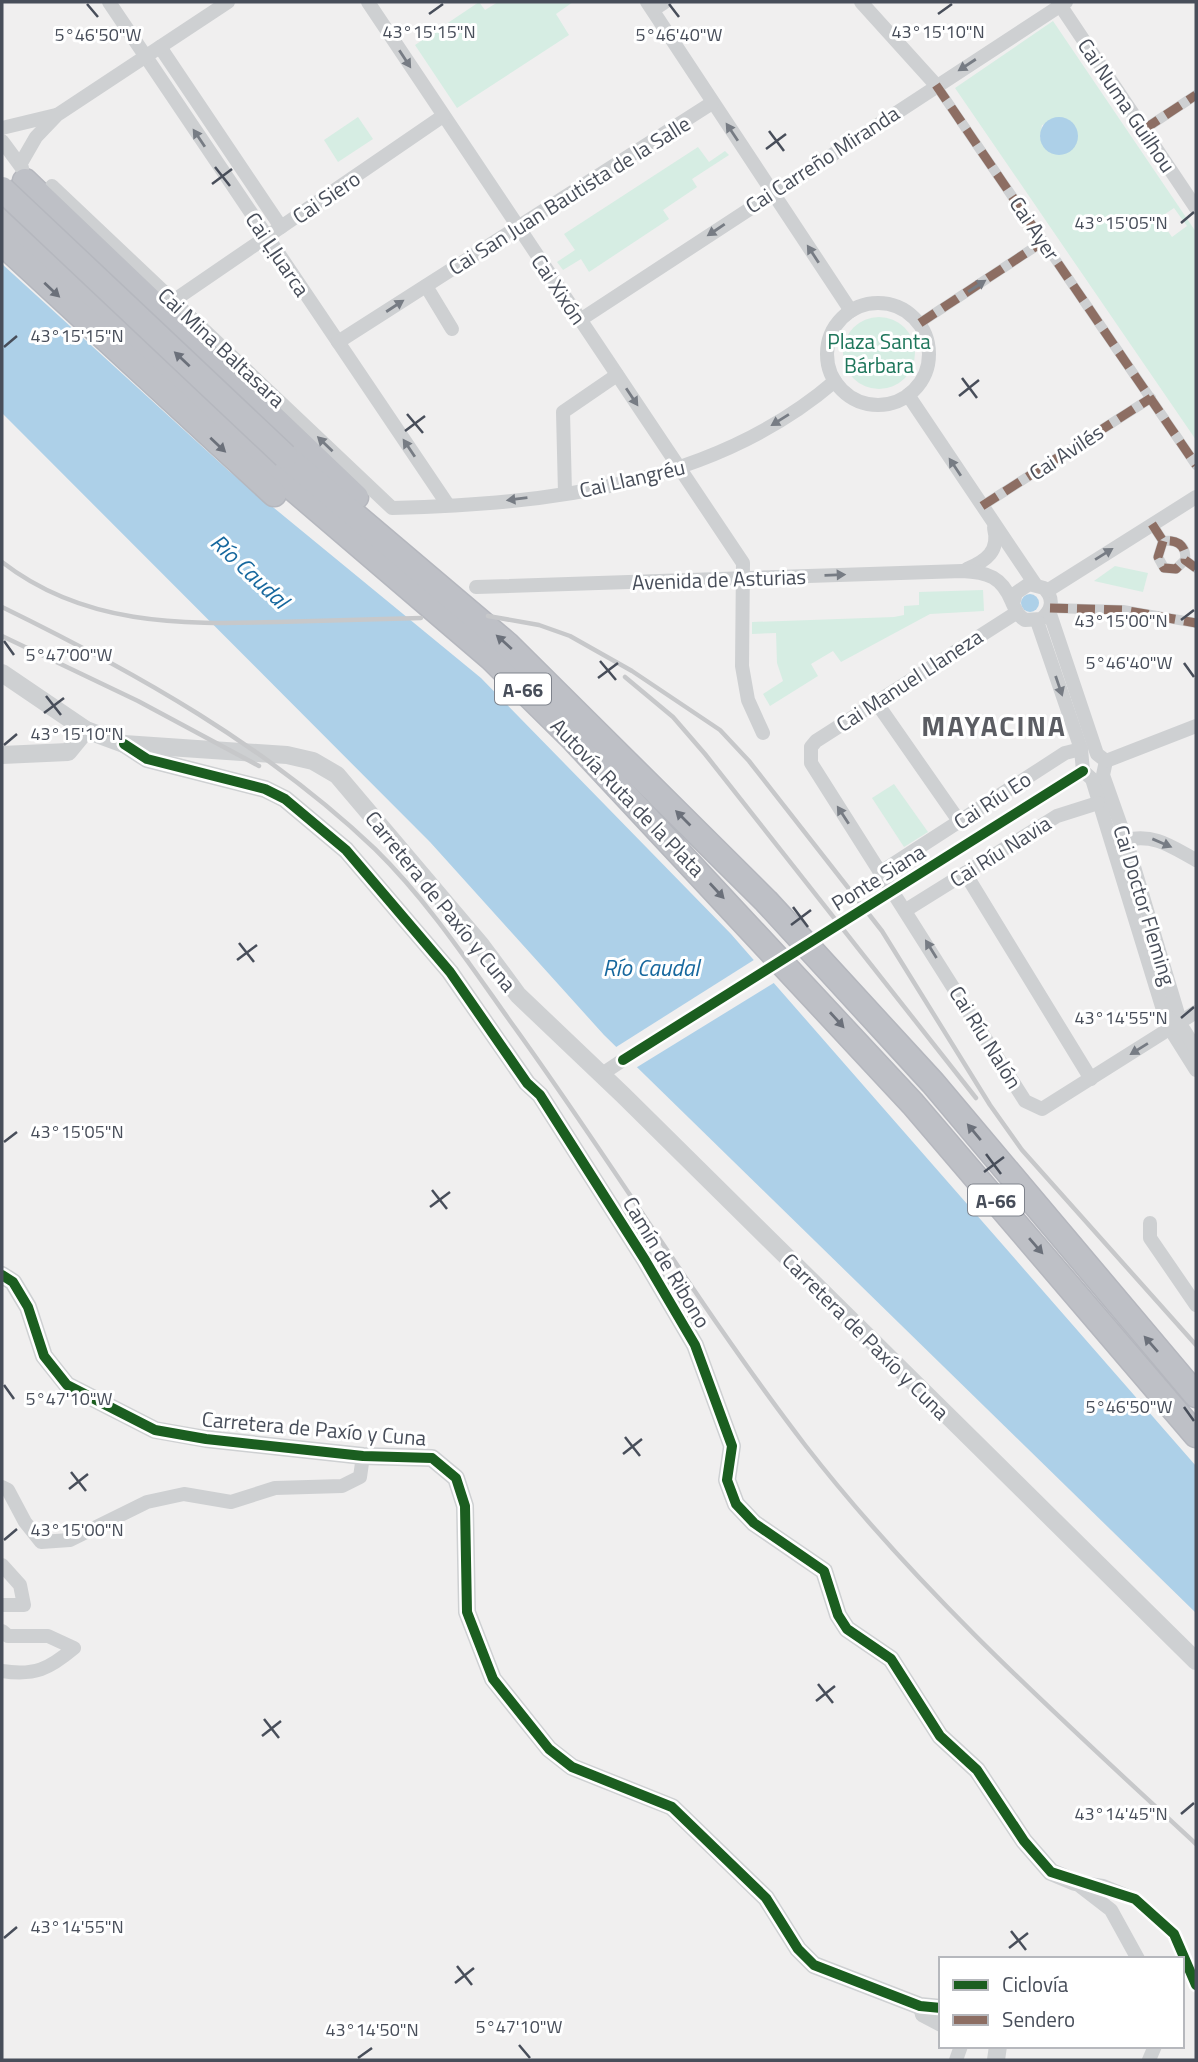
<svg xmlns="http://www.w3.org/2000/svg" width="1198" height="2062" font-family="'Titillium Web',sans-serif">
<style>
.green{fill:#d6ede3;fill-rule:evenodd}
.water{fill:#add0e8}
.pier{fill:#f0efef}
.lines{fill:none;stroke-linecap:round;stroke-linejoin:round}
.motorway-casing{stroke:#b5b7be;stroke-width:27}
.pedestrian{stroke:#ced0d2;stroke-width:10}
.minor{stroke:#ced0d2;stroke-width:14}
.tertiary{stroke:#ced0d2;stroke-width:18}
.motorway{stroke:#bec0c6;stroke-width:24}
.rail{stroke:#c7c8ca;stroke-width:4.5}
.motorway-bridge-casing{stroke:#b5b7be;stroke-width:27;stroke-linecap:butt}
.minor-bridge{stroke:#ced0d2;stroke-width:14}
.motorway-bridge{stroke:#bec0c6;stroke-width:24}
.quiet{stroke:#8d6e63;stroke-width:9;stroke-dasharray:18 9;stroke-linecap:butt}
.cycleway-casing{stroke:#fff;stroke-width:15}
.cycleway{stroke:#1b5e20;stroke-width:10}
.oneway{fill:#777c84}
.oneway2{fill:#6b707a}
.ticks{fill:none;stroke:#484e5a;stroke-width:2.5}
.labels{text-anchor:middle;dominant-baseline:central;stroke-width:6;stroke-linejoin:round;paint-order:stroke}
.shield{fill:#fff;stroke:#7f838c;stroke-width:2}
.shield-label{font-size:19px;font-weight:bold;fill:#484e5a}
.street-label{font-size:21px;fill:#484e5a;stroke:#fff}
.park-label{font-size:21px;fill:#1e765b;stroke:#fff}
.water-label{font-size:23px;font-style:italic;fill:#17689e;stroke:#fff}
.district-label{font-size:28px;font-weight:bold;letter-spacing:2px;fill:#5b5d63;stroke:#fff}
.ticks-label{font-size:18px;text-anchor:middle;fill:#484e5a;stroke:#fff;stroke-width:6;stroke-linejoin:round;paint-order:stroke}
</style>
<rect width="100%" height="100%" fill="#f0efef"/>
<g class="green">
<path d="M 479,2 L 485,10 L 498,2 L 573,2 L 556,14 L 569,35 L 457,108 L 415,45 Z"/>
<path d="M 1053,21 L 1196,232 L 1196,440 L 955,88 ZM 1067,119 L 1077,131 L 1077,141 L 1050,153 L 1040,138 L 1042,125 ZM 1174,208 L 1187,226 L 1172,237 L 1159,218 Z"/>
<path d="M 358,117 L 373,139 L 338,162 L 324,140 Z"/>
<path d="M 698,147 L 709,162 L 725,151 L 729,155 L 692,179 L 697,187 L 663,210 L 669,219 L 589,272 L 581,259 L 563,270 L 557,262 L 575,250 L 564,234 Z"/>
<circle cx="879" cy="353" r="36"/>
<path d="M 1115,566 L 1148,573 L 1143,592 L 1094,581 Z"/>
<path d="M 983,590 L 984,611 L 930,614 L 841,662 L 833,651 L 811,664 L 818,676 L 770,706 L 763,694 L 783,681 L 777,663 L 776,633 L 752,634 L 752,622 L 894,617 L 904,615 L 904,606 L 919,605 L 919,592 Z"/>
<path d="M 894,784 L 928,832 L 904,847 L 872,798 Z"/>
</g>
<g class="water">
<circle cx="1059" cy="136" r="19"/>
<path d="M 2,264 L 229,471 L 481,678 L 731,934 L 1196,1466 L 1196,1613 L 604,1035 L 430,842 L 2,413 Z"/>
<circle cx="1030" cy="603" r="9"/>
</g>
<path class="pier" d="M 757,958 L 777,981 L 634,1069 L 613,1049 Z"/>
<g class="lines">
<g class="motorway-casing">
<g id="motorway">
<path d="M 25,181 L 356,497"/>
<path d="M 2,217 L 276,474 L 491,658 L 574,740 L 913,1104 L 1196,1435"/>
<path d="M 2,243 L 274,494"/>
<path d="M 285,456 L 508,645 L 766,901 L 933,1083 L 1196,1395"/>
</g>
</g>
<g class="pedestrian">
<path d="M 936,85 L 1196,465"/>
<path d="M 1143,130 L 1196,95"/>
<path d="M 920,323 L 1044,241"/>
<path d="M 982,506 L 1151,398"/>
<path d="M 1152,524 L 1163,541 C 1177,539 1187,546 1185,560 L 1196,568"/>
<path d="M 1163,541 L 1158,557 L 1164,568 L 1176,569 L 1185,560"/>
<path d="M 1050,608 L 1123,610 L 1196,623"/>
</g>
<g class="minor">
<path d="M 109,2 L 448,505"/>
<path d="M 368,2 L 743,563 L 742,666 L 748,700 L 763,733"/>
<path d="M 647,2 L 851,311"/>
<path d="M 861,2 L 936,85"/>
<path d="M 1058,2 L 1196,208"/>
<path d="M 653,10 L 665,2"/>
<path d="M 160,47 L 281,227"/>
<path d="M 2,128 L 56,115"/>
<path d="M 2,141 L 22,168"/>
<path d="M 21,163 L 36,137 L 57,115 L 228,2"/>
<path d="M 52,186 L 392,508 C 547,504 713,486 835,381"/>
<path d="M 426,286 L 452,329"/>
<path d="M 173,301 L 443,116"/>
<circle cx="878" cy="354" r="51"/>
<path d="M 580,320 L 1066,2"/>
<path d="M 338,342 L 712,103"/>
<path d="M 908,395 L 1035,584"/>
<path d="M 565,493 L 563,412 L 617,375"/>
<path d="M 967,569 C 986,561 1000,551 994,528"/>
<path d="M 476,587 L 962,571 C 988,572 1002,577 1012,602 C 1016,610 1017,615 1025,620 L 1041,619 C 1053,610 1054,598 1044,588 L 1029,584 L 1016,593 L 1013,604"/>
<path d="M 1047,591 L 1196,497"/>
<path d="M 1049,611 L 1097,754 L 1106,761 L 1103,775 L 1126,840 L 1178,1014 L 1174,1035 L 1196,1070"/>
<path d="M 1016,613 L 816,741 L 811,747 L 811,763 L 1025,1101 L 1042,1109 L 1196,1012"/>
<path d="M 1037,621 L 1081,749 L 1083,771 L 1092,779 L 1163,1010 L 1168,1019 L 1184,1030 L 1196,1049"/>
<path d="M 876,702 L 959,821"/>
<path d="M 1106,761 L 1196,726"/>
<path d="M 1019,811 L 1083,771"/>
<path d="M 1126,840 C 1154,833 1172,847 1196,860"/>
<path d="M 881,872 L 1065,753 L 1081,749"/>
<path d="M 965,873 L 1091,1079"/>
<path d="M 906,910 L 1057,816 L 1098,803"/>
<path d="M 602,1074 L 623,1060"/>
<path d="M 1150,1223 L 1150,1238 L 1196,1305"/>
<path d="M 2,1487 L 8,1490 L 25,1522 L 41,1542 L 70,1540 L 147,1502 L 184,1494 L 231,1502 L 275,1488 L 342,1486 L 360,1477 L 363,1456"/>
<path d="M 2,1565 L 20,1585 L 24,1605 L 2,1605"/>
<path d="M 2,1631 L 8,1636 L 48,1636 L 74,1648 C 49,1669 35,1676 2,1671"/>
<path d="M 1075,1882 L 1103,1886 L 1135,1899 L 1174,1934 L 1196,1985"/>
<path d="M 1076,1883 L 1111,1910 L 1138,1959"/>
<path d="M 920,2006 L 922,2015 L 941,2025"/>
<path d="M 956,2060 L 961,2046"/>
<path d="M 1149,2060 L 1155,2046"/>
</g>
<g class="tertiary">
<path d="M 2,673 L 86,730 L 124,744 L 287,755 L 313,761 L 337,775 L 481,945 L 518,995 L 623,1095 L 1196,1661"/>
<path d="M 124,744 L 147,759 L 265,789 L 285,799 L 346,850 L 450,972 L 527,1083 L 540,1095 L 645,1260 L 695,1345 L 732,1446 L 727,1480 L 736,1504 L 754,1523 L 824,1571 L 838,1615 L 847,1629 L 891,1659 L 940,1736 L 977,1770 L 1024,1841 L 1051,1872 L 1075,1882"/>
<path d="M 2,755 L 68,752 L 86,730"/>
<path d="M 2,1275 L 13,1282 L 28,1307 L 44,1356 L 67,1385 L 155,1430 L 206,1439 L 363,1456 L 432,1458 L 456,1478 L 465,1506 L 467,1612 L 493,1679 L 549,1749 L 572,1767 L 672,1807 L 766,1898 L 798,1949 L 814,1965 L 920,2006 L 941,2008"/>
<path d="M 996,2060 L 998,2046"/>
</g>
<use href="#motorway" class="motorway"/>
<g class="rail">
<path d="M 2,562 C 83,625 180,625 277,622 C 325,621 373,619 421,618"/>
<path d="M 2,607 C 135,672 267,746 375,849 C 427,900 468,962 510,1021 C 611,1160 700,1308 805,1445 C 919,1592 1060,1718 1196,1844"/>
<path d="M 488,616 L 539,625 L 570,636 L 632,671 L 720,730 L 749,761 L 882,931 L 990,1105 L 1022,1150 L 1196,1345"/>
<path d="M 2,636 L 138,701 L 259,766"/>
<path d="M 625,677 L 673,717 L 705,754 L 976,1098"/>
</g>
<g class="motorway-bridge-casing">
<path id="motorway-bridge" d="M 2,189 L 285,456"/>
</g>
<path class="minor-bridge" d="M 623,1060 L 1019,811"/>
<use href="#motorway-bridge" class="motorway-bridge"/>
<g class="quiet">
<path d="M 936,85 L 1196,465"/>
<path d="M 1143,130 L 1196,95"/>
<path d="M 920,323 L 1044,241"/>
<path d="M 982,506 L 1151,398"/>
<path d="M 1152,524 L 1163,541 C 1177,539 1187,546 1185,560 L 1196,568"/>
<path d="M 1163,541 L 1158,557 L 1164,568 L 1176,569 L 1185,560"/>
<path d="M 1050,608 L 1123,610 L 1196,623"/>
</g>
<g class="cycleway-casing">
<g id="cycleway">
<path d="M 124,744 L 147,759 L 265,789 L 285,799 L 346,850 L 450,972 L 527,1083 L 540,1095 L 645,1260 L 695,1345 L 732,1446 L 727,1480 L 736,1504 L 754,1523 L 824,1571 L 838,1615 L 847,1629 L 891,1659 L 940,1736 L 977,1770 L 1024,1841 L 1051,1872 L 1135,1899 L 1174,1934 L 1196,1985"/>
<path d="M 623,1060 L 1083,771"/>
<path d="M 2,1275 L 13,1282 L 28,1307 L 44,1356 L 67,1385 L 155,1430 L 206,1439 L 363,1456 L 432,1458 L 456,1478 L 465,1506 L 467,1612 L 493,1679 L 549,1749 L 572,1767 L 672,1807 L 766,1898 L 798,1949 L 814,1965 L 920,2006 L 941,2008"/>
</g>
</g>
<use href="#cycleway" class="cycleway"/>
</g>
<defs><path id="oneway-solid" d="M-6-.8H1V-3.2L6.5 0L1 3.2V.8H-6Z" transform="scale(1.75)"/></defs>
<g class="oneway">
<use href="#oneway-solid" transform="translate(405 59) rotate(57)"/>
<use href="#oneway-solid" transform="translate(967 65) rotate(147)"/>
<use href="#oneway-solid" transform="translate(732 132) rotate(-124)"/>
<use href="#oneway-solid" transform="translate(199 138) rotate(-124)"/>
<use href="#oneway-solid" transform="translate(716 230) rotate(146)"/>
<use href="#oneway-solid" transform="translate(813 254) rotate(-123)"/>
<use href="#oneway-solid" transform="translate(977 286) rotate(-33)"/>
<use href="#oneway-solid" transform="translate(395 306) rotate(-33)"/>
<use href="#oneway-solid" transform="translate(632 397) rotate(56)"/>
<use href="#oneway-solid" transform="translate(780 420) rotate(148)"/>
<use href="#oneway-solid" transform="translate(325 444) rotate(-136)"/>
<use href="#oneway-solid" transform="translate(409 448) rotate(-124)"/>
<use href="#oneway-solid" transform="translate(955 467) rotate(-124)"/>
<use href="#oneway-solid" transform="translate(517 499) rotate(173)"/>
<use href="#oneway-solid" transform="translate(1104 554) rotate(-32)"/>
<use href="#oneway-solid" transform="translate(835 575) rotate(-2)"/>
<use href="#oneway-solid" transform="translate(1059 686) rotate(71)"/>
<use href="#oneway-solid" transform="translate(843 815) rotate(-123)"/>
<use href="#oneway-solid" transform="translate(1162 843) rotate(23)"/>
<use href="#oneway-solid" transform="translate(931 949) rotate(-122)"/>
<use href="#oneway-solid" transform="translate(1139 1049) rotate(148)"/>
</g>
<g class="oneway2">
<use href="#oneway-solid" transform="translate(52 290) rotate(43)"/>
<use href="#oneway-solid" transform="translate(182 359) rotate(-137)"/>
<use href="#oneway-solid" transform="translate(218 445) rotate(43)"/>
<use href="#oneway-solid" transform="translate(504 642) rotate(-138)"/>
<use href="#oneway-solid" transform="translate(683 818) rotate(-135)"/>
<use href="#oneway-solid" transform="translate(717 891) rotate(47)"/>
<use href="#oneway-solid" transform="translate(837 1020) rotate(48)"/>
<use href="#oneway-solid" transform="translate(974 1132) rotate(-130)"/>
<use href="#oneway-solid" transform="translate(1036 1246) rotate(49)"/>
<use href="#oneway-solid" transform="translate(1151 1344) rotate(-131)"/>
</g>
<path class="ticks" d="M 87,4 L 98,17M 669,4 L 679,17M 429,14 L 443,4M 938,14 L 952,4M 769,131 L 784,151M 766,149 L 786,134M 215,167 L 230,186M 212,184 L 232,169M 1181,223 L 1194,212M 4,347 L 17,336M 962,378 L 977,398M 959,396 L 979,380M 407,414 L 423,433M 405,431 L 425,416M 1181,620 L 1194,610M 4,641 L 14,655M 600,661 L 616,680M 1184,663 L 1194,677M 598,678 L 618,663M 46,696 L 61,715M 44,713 L 64,698M 4,745 L 17,734M 793,907 L 808,927M 791,925 L 811,910M 239,943 L 254,962M 237,960 L 257,945M 1181,1018 L 1194,1007M 4,1142 L 17,1132M 986,1154 L 1001,1174M 984,1172 L 1004,1157M 432,1190 L 447,1209M 430,1207 L 450,1192M 4,1385 L 14,1399M 1184,1407 L 1194,1421M 625,1437 L 640,1456M 623,1454 L 642,1439M 71,1472 L 86,1491M 69,1489 L 88,1474M 4,1540 L 17,1529M 818,1684 L 833,1703M 816,1701 L 835,1686M 264,1719 L 279,1738M 262,1736 L 281,1721M 1181,1814 L 1194,1803M 1011,1931 L 1026,1950M 4,1938 L 17,1927M 1009,1948 L 1028,1933M 457,1966 L 472,1985M 455,1983 L 474,1968M 519,2045 L 530,2058M 358,2058 L 372,2048"/>
<g class="labels">
<g class="shield">
<rect x="495" y="673.5" width="56" height="31" rx="5"/>
<rect x="968" y="1184.5" width="56" height="31" rx="5"/>
</g>
<g class="shield-label">
<text x="523" y="689">A-66</text>
<text x="996" y="1200">A-66</text>
</g>
<g class="street-label">
<text transform="translate(1127 105) rotate(56)">Cai Numa Guilhou</text>
<text transform="translate(822 159) rotate(-33)">Cai Carreño Miranda</text>
<text transform="translate(569 195) rotate(-32)">Cai San Juan Bautista de la Salle</text>
<text transform="translate(326 197) rotate(-34)">Cai Siero</text>
<text transform="translate(1035 228) rotate(56)">Cai Ayer</text>
<text transform="translate(278 254) rotate(56)">Cai Ḷḷuarca</text>
<text transform="translate(559 289) rotate(56)">Cai Xixón</text>
<text transform="translate(222 347) rotate(43)">Cai Mina Baltasara</text>
<text transform="translate(1066 452) rotate(-33)">Cai Avilés</text>
<text transform="translate(632 478) rotate(-13)">Cai Llangréu</text>
<text transform="translate(719 579) rotate(-2)">Avenida de Asturias</text>
<text transform="translate(909 680) rotate(-33)">Cai Manuel Llaneza</text>
<text transform="translate(628 797) rotate(46)">Autovía Ruta de la Plata</text>
<text transform="translate(992 800) rotate(-33)">Cai Ríu Eo</text>
<text transform="translate(1000 851) rotate(-32)">Cai Ríu Navia</text>
<text transform="translate(878 877) rotate(-32)">Ponte Siana</text>
<text transform="translate(441 901) rotate(51)">Carretera de Paxío y Cuna</text>
<text transform="translate(1145 905) rotate(73)">Cai Doctor Fleming</text>
<text transform="translate(986 1037) rotate(58)">Cai Ríu Nalón</text>
<text transform="translate(667 1262) rotate(59)">Camín de Ribono</text>
<text transform="translate(866 1336) rotate(45)">Carretera de Paxío y Cuna</text>
<text transform="translate(314 1428) rotate(5)">Carretera de Paxío y Cuna</text>
</g>
<g class="park-label">
<text x="879" y="341">Plaza Santa<tspan x="879" dy="24">Bárbara</tspan></text>
</g>
<g class="water-label">
<text transform="translate(250 571) rotate(43)">Río Caudal</text>
<text x="651" y="967">Río Caudal</text>
</g>
<g class="district-label">
<text x="994" y="725">MAYACINA</text>
</g>
</g>
<g class="ticks-label">
<text x="429" y="38">43°15'15"N</text>
<text x="938" y="38">43°15'10"N</text>
<text x="98" y="41">5°46'50"W</text>
<text x="679" y="41">5°46'40"W</text>
<text x="1121" y="229">43°15'05"N</text>
<text x="77" y="342">43°15'15"N</text>
<text x="1121" y="627">43°15'00"N</text>
<text x="69" y="661">5°47'00"W</text>
<text x="1129" y="669">5°46'40"W</text>
<text x="77" y="740">43°15'10"N</text>
<text x="1121" y="1024">43°14'55"N</text>
<text x="77" y="1138">43°15'05"N</text>
<text x="69" y="1405">5°47'10"W</text>
<text x="1129" y="1413">5°46'50"W</text>
<text x="77" y="1536">43°15'00"N</text>
<text x="1121" y="1820">43°14'45"N</text>
<text x="77" y="1933">43°14'55"N</text>
<text x="519" y="2033">5°47'10"W</text>
<text x="372" y="2036">43°14'50"N</text>
</g>
<rect width="1198" height="2062" fill="none" stroke="#484e5a" stroke-width="7"/>
<rect x="939" y="1957" width="245" height="91" fill="#ffffff" stroke="#b6b8bd" stroke-width="2"/>
<rect x="953" y="1980" width="35" height="10" fill="#1b5e20" stroke="#b6b8bd" stroke-width="2"/>
<text x="1002" y="1992" font-size="21" fill="#484e5a">Ciclovía</text>
<rect x="953" y="2015" width="35" height="10" fill="#8d6e63" stroke="#b6b8bd" stroke-width="2"/>
<text x="1002" y="2027" font-size="21" fill="#484e5a">Sendero</text>
</svg>
